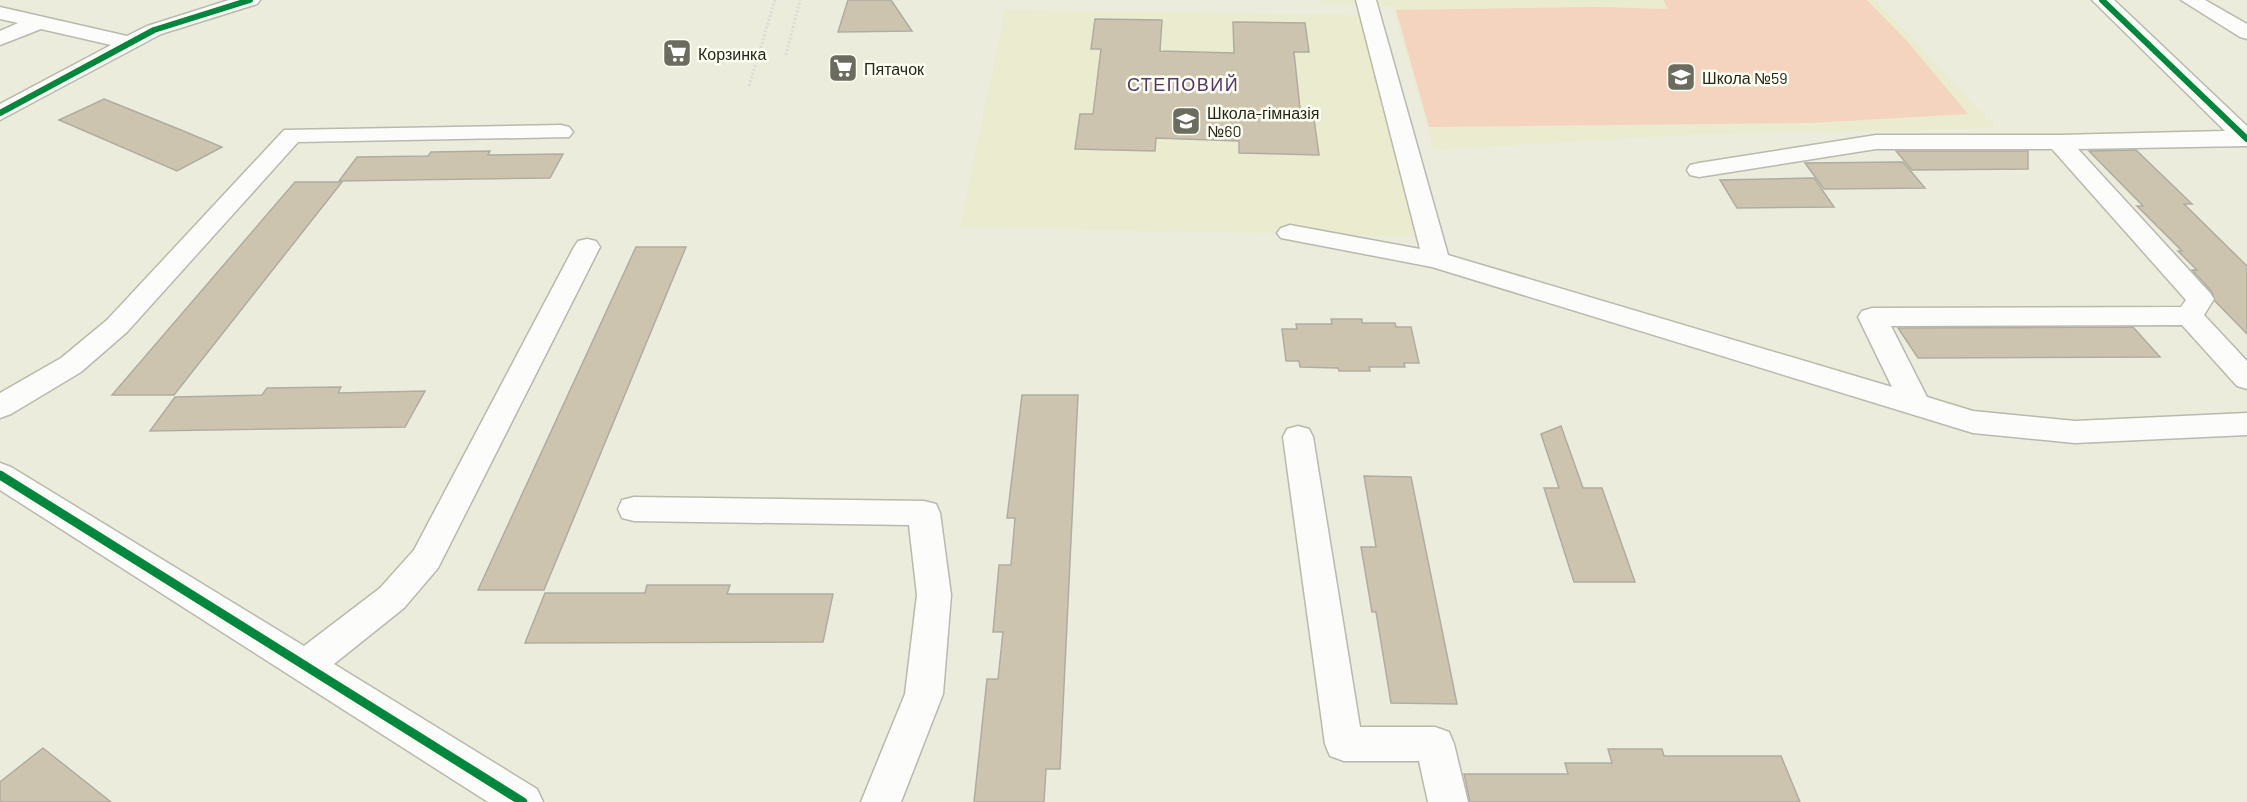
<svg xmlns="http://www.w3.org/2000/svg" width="2247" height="802" font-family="Barlow,sans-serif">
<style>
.built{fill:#eaebcf}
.green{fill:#f4d4bf}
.building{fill:#cdc4af;stroke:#b0aca1;stroke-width:1.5}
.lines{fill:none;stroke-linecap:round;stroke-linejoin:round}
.minor-casing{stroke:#b9b9ad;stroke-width:3}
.path{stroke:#dcdcd7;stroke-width:3;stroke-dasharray:2 2;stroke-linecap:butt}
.minor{fill:#fcfcfa;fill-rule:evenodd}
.cycleway-far1-casing{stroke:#fefff3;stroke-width:9}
.cycleway-casing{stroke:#fefff3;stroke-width:13}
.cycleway-far1{stroke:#00873e;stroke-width:6}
.cycleway{stroke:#00873e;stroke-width:9}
.labels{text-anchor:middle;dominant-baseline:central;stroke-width:5;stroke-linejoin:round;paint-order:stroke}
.far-poi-label{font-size:16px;fill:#26261b;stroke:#fefff3;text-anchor:start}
.far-quarter-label{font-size:18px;letter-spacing:1.5px;fill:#55336c;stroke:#fefff3}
</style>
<rect width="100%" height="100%" fill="#ececdc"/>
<g class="built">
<path d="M 1320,0 L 1876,0 L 1996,128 L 1701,134 L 1434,150 L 1392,6 L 1321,3 Z"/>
<path d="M 1005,10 L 1365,15 L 1415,236 L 960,227 Z"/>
</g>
<path class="green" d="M 1663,0 L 1867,0 L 1907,41 L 1968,114 L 1810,123 L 1429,127 L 1396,10 L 1597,7 L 1668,9 Z"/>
<g class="building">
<path d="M 848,0 L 891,0 L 912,31 L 838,32 Z"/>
<path d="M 1095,19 L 1162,20 L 1160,51 L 1234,53 L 1233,22 L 1305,23 L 1309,52 L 1294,52 L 1301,118 L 1314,119 L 1319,155 L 1239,153 L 1239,141 L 1156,138 L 1155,151 L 1075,149 L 1080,114 L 1093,114 L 1101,49 L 1091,49 Z"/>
<path d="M 104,99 L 181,130 L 222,147 L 177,171 L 59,120 Z"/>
<path d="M 2136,150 L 2192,204 L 2184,204 L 2247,266 L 2247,334 L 2215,301 L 2212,292 L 2192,270 L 2197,270 L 2178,251 L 2182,251 L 2137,206 L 2143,206 L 2089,151 Z"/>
<path d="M 490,151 L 488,155 L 563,154 L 550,178 L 339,181 L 357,157 L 428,156 L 431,152 Z"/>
<path d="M 1896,151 L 2028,151 L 2028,169 L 1912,170 Z"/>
<path d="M 1903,162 L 1925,188 L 1824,189 L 1805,163 Z"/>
<path d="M 1814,178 L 1834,207 L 1737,208 L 1720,180 Z"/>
<path d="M 295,182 L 342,182 L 174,395 L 112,395 Z"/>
<path d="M 636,247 L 686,247 L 544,590 L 478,590 Z"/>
<path d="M 1331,319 L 1362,319 L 1362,323 L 1395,323 L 1396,327 L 1411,327 L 1419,363 L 1404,363 L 1405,367 L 1369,367 L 1370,371 L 1339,371 L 1338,368 L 1300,367 L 1299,361 L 1286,361 L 1282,329 L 1297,329 L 1296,324 L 1332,324 Z"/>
<path d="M 2133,327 L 2160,357 L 1918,358 L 1898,328 Z"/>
<path d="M 341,387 L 338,393 L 425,391 L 405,427 L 150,431 L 175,397 L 262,395 L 267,388 Z"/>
<path d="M 1022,395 L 1078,395 L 1060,769 L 1046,769 L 1044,802 L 974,802 L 987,679 L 998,679 L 1003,632 L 993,632 L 999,565 L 1011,565 L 1015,518 L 1007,518 Z"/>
<path d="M 1561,426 L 1583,488 L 1602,488 L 1635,582 L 1574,582 L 1544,488 L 1559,488 L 1541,434 Z"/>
<path d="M 1364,476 L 1411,477 L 1457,704 L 1391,703 L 1376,612 L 1372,612 L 1361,547 L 1376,547 Z"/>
<path d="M 647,585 L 730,585 L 727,594 L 833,594 L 823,642 L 525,643 L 545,593 L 645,593 Z"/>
<path d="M 43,748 L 111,802 L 0,802 L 0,782 Z"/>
<path d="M 1608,749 L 1662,749 L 1664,756 L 1781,756 L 1800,802 L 1470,802 L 1464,774 L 1568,774 L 1565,763 L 1612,763 Z"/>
</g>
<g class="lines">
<g class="minor-casing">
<g id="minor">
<path d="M 229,0 L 260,0 L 257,4 L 161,34 L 0,120 L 0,104 L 111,45 L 41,29 L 0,45 L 0,31 L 18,23 L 0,19 L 0,7 L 127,36 L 147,26 Z"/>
<path d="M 1356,0 L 1376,0 L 1448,255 L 1892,387 L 1858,317 L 1862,311 L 1872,308 L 2181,307 L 2186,300 L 2052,149 L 1876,149 L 1699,177 L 1690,175 L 1687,170 L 1690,165 L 1699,163 L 1876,135 L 2059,135 L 2225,131 L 2092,0 L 2114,0 L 2247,126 L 2247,146 L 2078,149 L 2210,293 L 2214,299 L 2204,315 L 2247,361 L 2247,389 L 2237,386 L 2182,325 L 1891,326 L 1927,397 L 1973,411 L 2075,421 L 2247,413 L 2247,435 L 2075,443 L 1973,433 L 1432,267 L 1281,238 L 1277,233 L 1281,228 L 1290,225 L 1420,249 Z"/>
<path d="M 2181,0 L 2205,0 L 2247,24 L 2247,39 L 2240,37 Z"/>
<path d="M 561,125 L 569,127 L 573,132 L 569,137 L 298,142 L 127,332 L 81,372 L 11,414 L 0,418 L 0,393 L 61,358 L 107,320 L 284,130 Z"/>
<path d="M 587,239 L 596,241 L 600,247 L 438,568 L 404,608 L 334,664 L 537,789 L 543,802 L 488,802 L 0,490 L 0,463 L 11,467 L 304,646 L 380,588 L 414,550 L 574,247 L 578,241 Z"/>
<path d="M 1298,426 L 1309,429 L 1313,437 L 1360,727 L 1435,727 L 1449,732 L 1454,744 L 1468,802 L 1428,802 L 1419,761 L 1344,761 L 1330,756 L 1325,744 L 1283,437 L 1287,429 Z"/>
<path d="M 634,497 L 924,501 L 936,504 L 940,513 L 951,595 L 943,694 L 901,802 L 861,802 L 905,694 L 917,595 L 909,525 L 634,521 L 622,518 L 618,509 L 622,500 Z"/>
</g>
</g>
<g class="path">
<path d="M 786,55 L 800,0"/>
<path d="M 749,86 L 775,0"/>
</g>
<use href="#minor" class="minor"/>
<g class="cycleway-far1-casing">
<g id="cycleway-far1">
<path d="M 2102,0 L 2247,139"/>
<path d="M 0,113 L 154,30 L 250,0"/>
</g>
</g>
<g class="cycleway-casing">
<path id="cycleway" d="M 0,475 L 523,802"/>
</g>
<use href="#cycleway-far1" class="cycleway-far1"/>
<use href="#cycleway" class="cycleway"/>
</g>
<defs>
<g id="supermarket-square" transform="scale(1.5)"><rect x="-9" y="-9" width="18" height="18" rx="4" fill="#6b6b5f" stroke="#fefff3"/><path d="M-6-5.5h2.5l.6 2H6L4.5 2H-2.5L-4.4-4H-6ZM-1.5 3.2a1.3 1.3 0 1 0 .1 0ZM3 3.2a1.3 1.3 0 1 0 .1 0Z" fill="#fff"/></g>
<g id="school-square" transform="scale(1.5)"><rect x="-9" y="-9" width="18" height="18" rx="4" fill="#6b6b5f" stroke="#fefff3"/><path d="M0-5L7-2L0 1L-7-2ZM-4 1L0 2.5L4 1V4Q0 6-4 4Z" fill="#fff"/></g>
</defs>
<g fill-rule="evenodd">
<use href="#supermarket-square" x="677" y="53"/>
<use href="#supermarket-square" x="843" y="68"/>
<use href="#school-square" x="1681" y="77"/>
<use href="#school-square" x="1186" y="121"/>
</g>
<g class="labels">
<g class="far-poi-label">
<text x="698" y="53">Корзинка</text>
<text x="864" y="68">Пятачок</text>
<text x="1702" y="77">Школа №59</text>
<text x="1207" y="112">Школа-гімназія<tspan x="1207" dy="18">№60</tspan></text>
</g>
<g class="far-quarter-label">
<text x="1183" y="84">СТЕПОВИЙ</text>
</g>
</g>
</svg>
